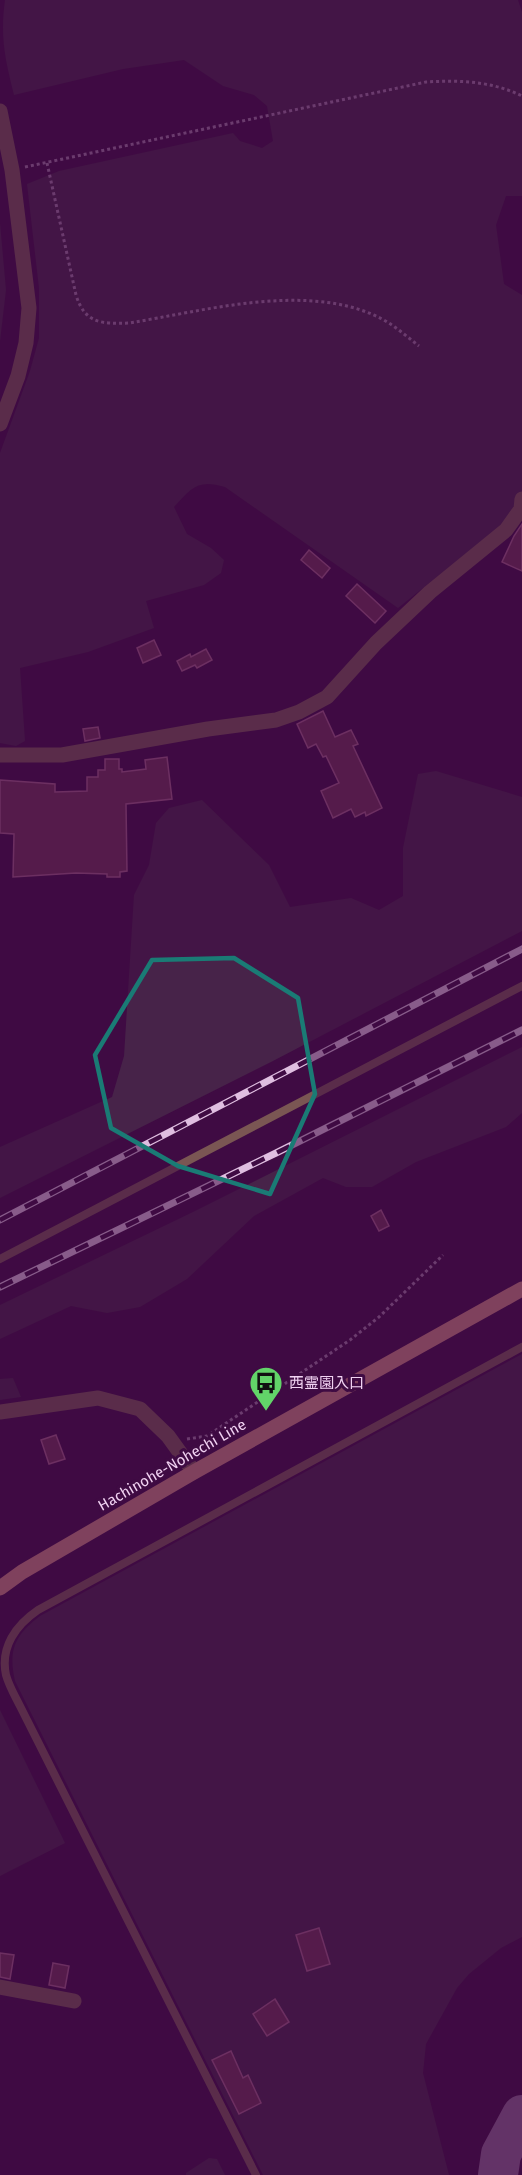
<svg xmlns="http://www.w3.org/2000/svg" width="522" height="2175" font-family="'Fira Sans','Noto Sans JP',sans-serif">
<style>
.green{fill:#472349}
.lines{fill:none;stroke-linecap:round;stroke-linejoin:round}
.taxiway{stroke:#8f6492;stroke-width:40}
.building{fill:#6f3056;stroke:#a35b85;stroke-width:1.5}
.path{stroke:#a077a2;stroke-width:3;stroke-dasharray:3 3;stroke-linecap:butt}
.service{stroke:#7a5653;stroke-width:8}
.minor{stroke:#7a5653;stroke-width:15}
.primary{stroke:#cc837d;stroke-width:15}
.rail-casing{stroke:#dfbee0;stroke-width:7}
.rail{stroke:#3f0b43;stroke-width:4.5;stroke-dasharray:14;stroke-linecap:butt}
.marked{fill:none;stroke:#1a7b75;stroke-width:4.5;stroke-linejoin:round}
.labels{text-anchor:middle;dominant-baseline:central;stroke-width:6;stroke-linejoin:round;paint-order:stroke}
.poi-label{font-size:15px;fill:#f1d2f2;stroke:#3f0b43;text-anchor:start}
.street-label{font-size:15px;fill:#f1d2f2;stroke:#3f0b43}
</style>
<rect width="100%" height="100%" fill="#3f0b43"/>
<g class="green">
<path d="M 5,0 L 518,0 L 522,12 L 522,196 L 506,196 L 496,225 L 504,284 L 522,295 L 522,513 L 518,512 L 398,608 L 225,487 C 198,479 192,487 174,507 L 187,534 L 211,548 L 224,560 L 221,573 L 204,585 L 146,601 L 154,628 L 88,652 L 20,668 L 25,741 L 16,746 L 0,743 L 0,453 L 30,371 L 39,338 L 39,288 L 27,184 L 59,171 L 233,133 L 240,141 L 262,148 L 273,141 L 267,106 L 254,95 L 223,86 L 184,60 L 123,69 L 14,95 C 5,59 0,37 5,0 Z"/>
<path d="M 0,223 L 6,290 L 0,341 Z"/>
<path d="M 436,771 L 522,797 L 522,931 L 273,1061 L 0,1198 L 0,1147 L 112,1097 L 124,1056 L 134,895 L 149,865 L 156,823 L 169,808 L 202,800 L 269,865 L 290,907 L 351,898 L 379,910 L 403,896 L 403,848 L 418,774 Z"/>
<path d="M 522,1047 L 522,1113 L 506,1127 L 416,1162 L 372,1187 L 346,1187 L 323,1178 L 254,1216 L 187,1279 L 140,1307 L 107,1313 L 71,1306 L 0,1339 L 0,1305 L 193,1212 Z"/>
<path d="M 522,1354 L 522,1937 L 501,1948 L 469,1974 L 457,1988 L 426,2044 L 423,2073 L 449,2175 L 263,2175 L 15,1681 C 8,1650 15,1635 40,1616 Z"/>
<path d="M 13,1378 L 21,1397 L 0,1400 L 0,1379 Z"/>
<path d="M 0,1710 L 65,1843 L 0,1876 Z"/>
<path d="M 209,2158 L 217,2159 L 225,2175 L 186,2175 L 186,2173 Z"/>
</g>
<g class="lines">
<path class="taxiway" d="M 498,2175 L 501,2154 L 522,2115"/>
</g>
<g class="building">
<path d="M 522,524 L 522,571 L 502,562 L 514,536 Z"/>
<path d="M 309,550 L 330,568 L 322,578 L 301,560 Z"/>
<path d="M 357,584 L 386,611 L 375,623 L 346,596 Z"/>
<path d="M 154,640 L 161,655 L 143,663 L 137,648 Z"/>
<path d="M 206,649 L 212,660 L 197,668 L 195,665 L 182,671 L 177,661 L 190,654 L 191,657 Z"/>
<path d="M 323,711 L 335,737 L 351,730 L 358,744 L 353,746 L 382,808 L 366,816 L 365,812 L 355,817 L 351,809 L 333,818 L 321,791 L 339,783 L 326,756 L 323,757 L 316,744 L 308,748 L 297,724 Z"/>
<path d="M 98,727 L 100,738 L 85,741 L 83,729 Z"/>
<path d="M 167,757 L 172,799 L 126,804 L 127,871 L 120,872 L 120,877 L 107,877 L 107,874 L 76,873 L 13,877 L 14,834 L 0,833 L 0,780 L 55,784 L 55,792 L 87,791 L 87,777 L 98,777 L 98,770 L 105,770 L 105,759 L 119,759 L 119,769 L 122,769 L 122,772 L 146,769 L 145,760 Z"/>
<path d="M 381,1210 L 389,1226 L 379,1231 L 371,1216 Z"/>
<path d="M 56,1435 L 65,1459 L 49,1464 L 41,1440 Z"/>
<path d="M 319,1928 L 330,1964 L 307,1971 L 296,1935 Z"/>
<path d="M 0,1953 L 14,1955 L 10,1979 L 0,1977 Z"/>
<path d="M 53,1963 L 69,1966 L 65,1988 L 49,1985 Z"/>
<path d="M 275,1999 L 289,2022 L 267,2036 L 253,2014 Z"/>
<path d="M 231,2051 L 243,2078 L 248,2075 L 261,2103 L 239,2114 L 212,2060 Z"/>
</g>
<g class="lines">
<g class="path">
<path d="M 47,163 L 76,295 C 85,324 102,324 129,323 C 204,311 306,282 378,317 C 393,324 406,336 419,346"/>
<path d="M 25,167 L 426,82 C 459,80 492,81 522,96"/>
<path d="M 187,1439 L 207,1436 L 350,1340 L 379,1317 L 443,1255"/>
</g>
<g class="service">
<path d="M 0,1259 L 522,986"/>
<path d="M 256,2175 L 20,1706 C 15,1696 9,1686 6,1675 C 0,1647 16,1625 38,1610 L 522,1347"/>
</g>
<g class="minor">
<path d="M 0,111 L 12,170 L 29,308 L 26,343 L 18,376 L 0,424"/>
<path d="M 0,755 L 62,755 L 208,729 L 276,720 L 299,712 L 327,697 L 376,643 L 430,592 L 506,530 L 521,509 L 522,499"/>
<path d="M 0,1412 L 98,1398 L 140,1409 L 168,1436 L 194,1472"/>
<path d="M 0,1987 L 74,2001"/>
</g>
<path class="primary" d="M 0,1588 L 22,1572 L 194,1472 L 522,1289"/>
<g class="rail-casing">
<g id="rail">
<path d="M 0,1220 L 522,949"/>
<path d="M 0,1287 L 276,1153 L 522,1030"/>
</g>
</g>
<use href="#rail" class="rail"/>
</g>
<path d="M0 0H522V2175H0ZM 234,958 L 298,998 L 315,1094 L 270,1194 L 178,1166 L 111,1128 L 95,1055 L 152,960 Z" fill="#3f0b43" fill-opacity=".55" fill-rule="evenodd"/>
<path class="marked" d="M 234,958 L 298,998 L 315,1094 L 270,1194 L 178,1166 L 111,1128 L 95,1055 L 152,960 Z"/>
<defs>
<g id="bus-pin" transform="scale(1.725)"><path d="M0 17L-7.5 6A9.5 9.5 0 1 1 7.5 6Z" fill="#62d469" stroke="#3f0b43"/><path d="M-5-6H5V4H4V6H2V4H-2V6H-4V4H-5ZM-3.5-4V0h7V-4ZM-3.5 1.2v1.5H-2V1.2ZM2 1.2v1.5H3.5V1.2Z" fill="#111"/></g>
</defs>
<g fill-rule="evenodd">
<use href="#bus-pin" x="266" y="1383"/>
</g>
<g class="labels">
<g class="poi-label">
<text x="289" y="1383">西霊園入口</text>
</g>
<g class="street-label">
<text transform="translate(172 1465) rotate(-30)">Hachinohe-Nohechi Line</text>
</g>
</g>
</svg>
